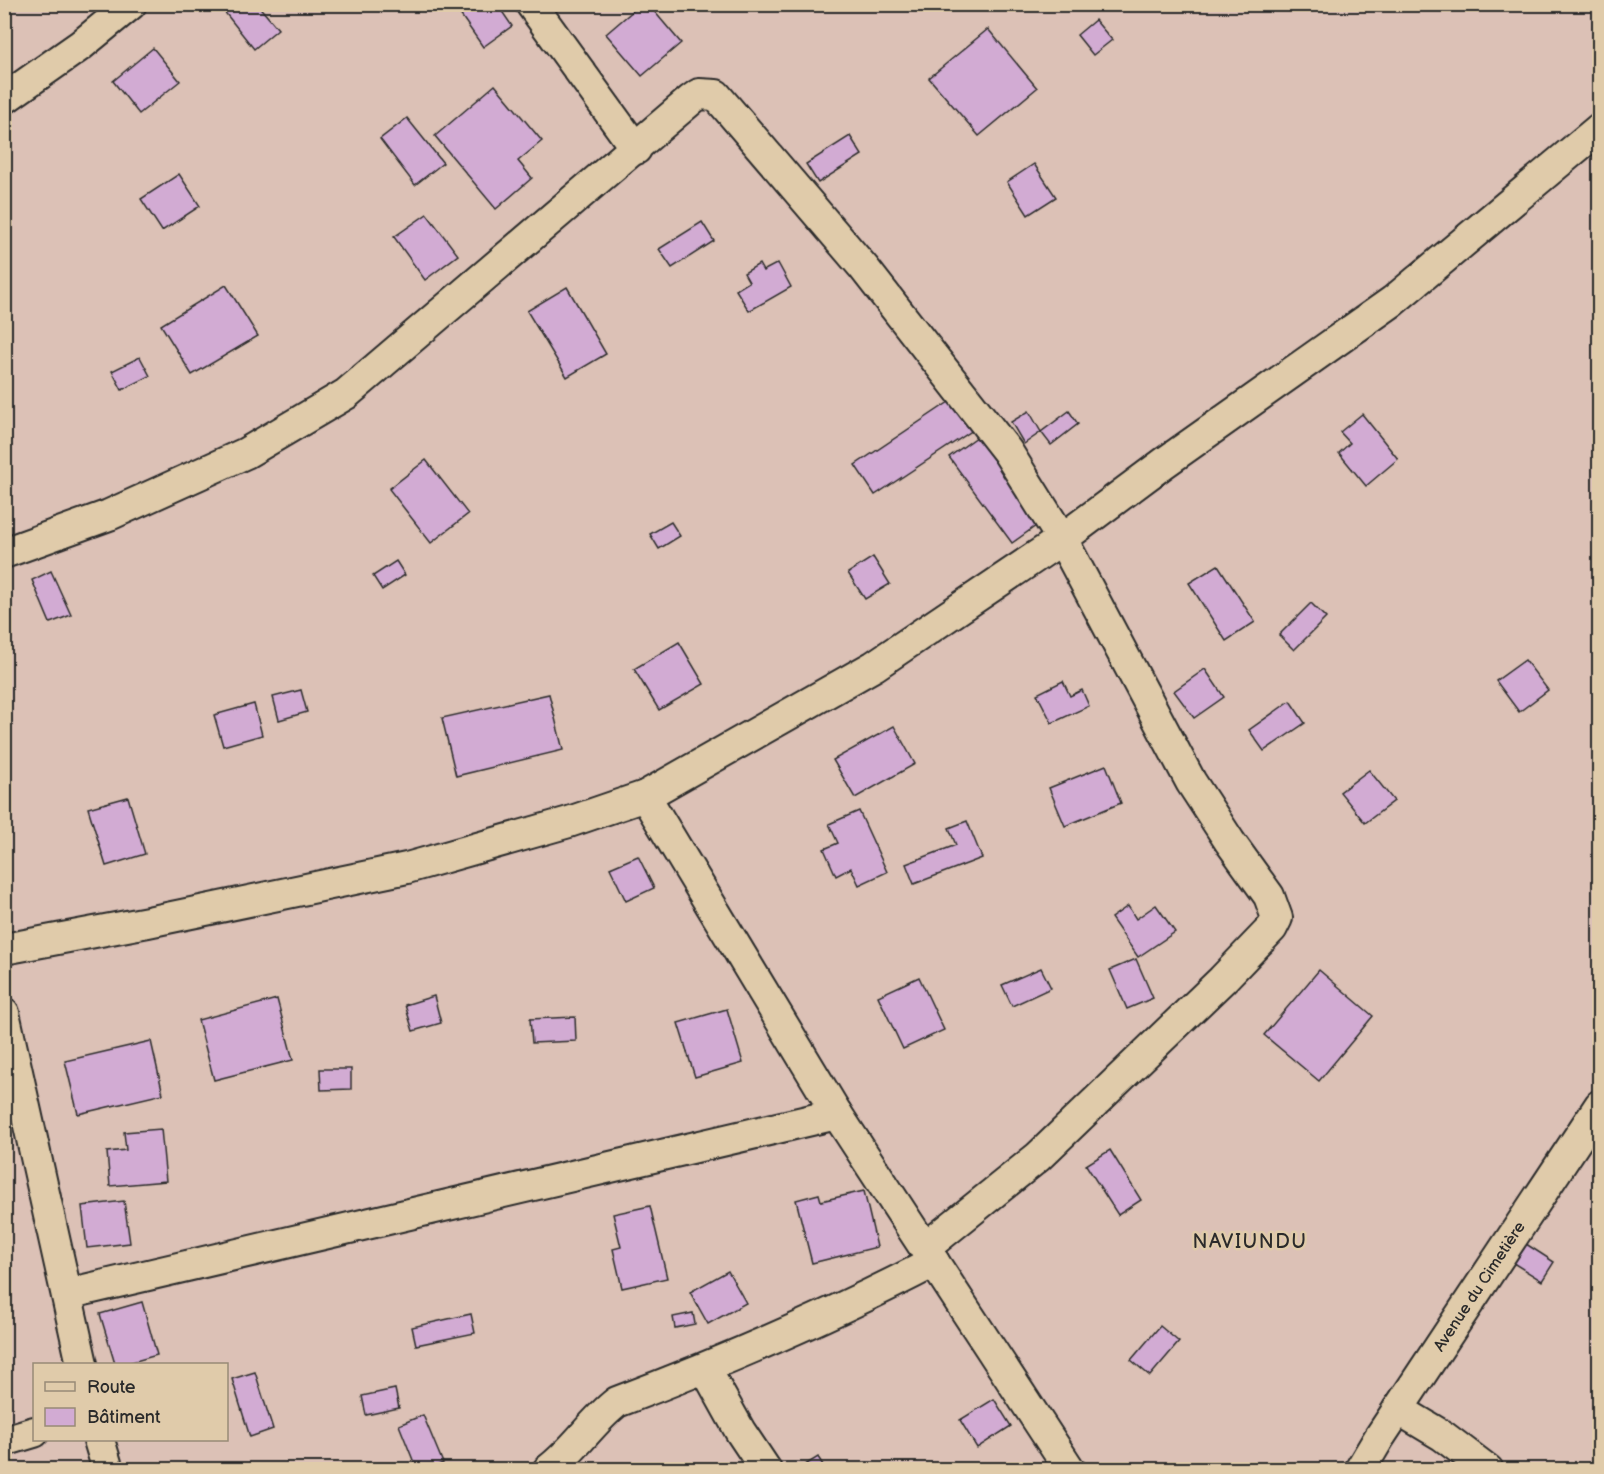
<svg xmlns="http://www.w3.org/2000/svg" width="1604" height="1474" font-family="'Balsamiq Sans',sans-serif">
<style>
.building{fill:#d2abd3;stroke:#2b2b2b;stroke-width:1.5}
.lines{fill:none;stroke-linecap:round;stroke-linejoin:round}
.minor-casing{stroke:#2b2b2b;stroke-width:34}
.minor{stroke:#e0cbaa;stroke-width:30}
.labels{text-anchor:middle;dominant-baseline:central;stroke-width:5;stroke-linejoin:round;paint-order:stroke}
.street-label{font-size:16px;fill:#2b2b2b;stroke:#e0cbaa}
.quarter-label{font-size:20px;letter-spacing:1.5px;fill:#2b2b2b;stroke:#e0cbaa}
</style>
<rect width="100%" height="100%" fill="#dcc1b6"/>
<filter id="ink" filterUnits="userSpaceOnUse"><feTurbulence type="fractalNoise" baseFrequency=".0167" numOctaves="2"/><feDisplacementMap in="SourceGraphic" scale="12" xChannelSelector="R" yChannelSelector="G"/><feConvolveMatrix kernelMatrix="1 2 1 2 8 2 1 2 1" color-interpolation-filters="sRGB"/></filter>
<g filter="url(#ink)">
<g class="building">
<path d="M 221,4 L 257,4 L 278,29 L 254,49 L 219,5 Z"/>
<path d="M 453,4 L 497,4 L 512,26 L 483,47 Z"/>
<path d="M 641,4 L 648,4 L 681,43 L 642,76 L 606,34 Z"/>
<path d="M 1095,20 L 1112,40 L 1093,55 L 1077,35 Z"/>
<path d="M 988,29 L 1037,88 L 979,136 L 929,78 Z"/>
<path d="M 153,48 L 180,81 L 139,114 L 113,81 Z"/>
<path d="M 495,85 L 542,141 L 518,161 L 532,178 L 496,209 L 435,136 Z"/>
<path d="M 407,118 L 443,163 L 415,185 L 380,139 Z"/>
<path d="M 850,136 L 862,155 L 818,183 L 806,164 Z"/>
<path d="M 1034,164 L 1056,197 L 1028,215 L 1007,182 Z"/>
<path d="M 179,174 L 200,206 L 162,231 L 141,199 Z"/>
<path d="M 427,214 L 458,255 L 425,280 L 394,237 Z"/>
<path d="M 702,222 L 714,241 L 672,268 L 659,249 Z"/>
<path d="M 778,263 L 791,287 L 749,311 L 736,290 L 749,282 L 744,273 L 759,264 L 763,271 Z"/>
<path d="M 226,285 L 258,336 L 192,375 L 161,325 Z"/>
<path d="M 567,287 L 606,354 L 567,377 L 527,311 Z"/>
<path d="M 140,357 L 150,376 L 122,390 L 112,371 Z"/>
<path d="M 955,398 L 976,428 L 875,495 L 855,465 Z"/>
<path d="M 1029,411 L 1041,432 L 1024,444 L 1011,422 Z"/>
<path d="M 1069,411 L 1078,424 L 1051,445 L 1041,432 Z"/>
<path d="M 1362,414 L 1398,459 L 1366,486 L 1339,453 L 1350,443 L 1340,432 Z"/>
<path d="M 977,437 L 1040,523 L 1012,543 L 949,457 Z"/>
<path d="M 426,460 L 468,514 L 431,543 L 389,489 Z"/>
<path d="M 671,522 L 680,536 L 659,549 L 650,534 Z"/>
<path d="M 873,557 L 890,584 L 865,599 L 848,573 Z"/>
<path d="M 396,561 L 405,575 L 382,590 L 373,576 Z"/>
<path d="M 1218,565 L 1255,622 L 1226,641 L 1189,583 Z"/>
<path d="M 51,571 L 71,615 L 50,623 L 32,580 Z"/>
<path d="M 1311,603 L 1326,618 L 1294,650 L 1279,635 Z"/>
<path d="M 679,642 L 704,684 L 659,710 L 634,669 Z"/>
<path d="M 1525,660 L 1548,690 L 1519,712 L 1496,681 Z"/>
<path d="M 1205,669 L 1224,697 L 1194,718 L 1174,691 Z"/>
<path d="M 1063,681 L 1070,696 L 1082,690 L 1089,706 L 1052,723 L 1037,694 Z"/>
<path d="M 301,690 L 307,712 L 279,720 L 273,697 Z"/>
<path d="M 549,694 L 563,750 L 456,776 L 442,718 Z"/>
<path d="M 1290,701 L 1305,723 L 1264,751 L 1249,730 Z"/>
<path d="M 254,704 L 262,735 L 223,746 L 214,715 Z"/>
<path d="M 894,726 L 915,764 L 855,798 L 833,760 Z"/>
<path d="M 1106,765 L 1121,803 L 1065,826 L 1049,788 Z"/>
<path d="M 1369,770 L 1394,801 L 1365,823 L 1340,792 Z"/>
<path d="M 128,797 L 145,854 L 106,866 L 88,808 Z"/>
<path d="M 859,811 L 887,872 L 859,885 L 851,868 L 836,876 L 824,849 L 838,843 L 829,824 Z"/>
<path d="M 967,821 L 982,858 L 914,884 L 906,864 L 956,845 L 949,828 Z"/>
<path d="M 638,856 L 654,888 L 626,901 L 610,868 Z"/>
<path d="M 1156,905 L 1175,932 L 1138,957 L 1111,918 L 1128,906 L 1136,919 Z"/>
<path d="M 1136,959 L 1153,998 L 1127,1009 L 1110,970 Z"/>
<path d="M 1041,968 L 1051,988 L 1012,1006 L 1002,985 Z"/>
<path d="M 1319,970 L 1373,1016 L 1319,1081 L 1264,1035 Z"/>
<path d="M 919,977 L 944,1030 L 903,1049 L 878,996 Z"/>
<path d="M 434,996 L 441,1023 L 413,1031 L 405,1005 Z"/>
<path d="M 277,999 L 293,1060 L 214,1080 L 198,1020 Z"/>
<path d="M 727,1009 L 743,1063 L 695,1077 L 678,1023 Z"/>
<path d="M 575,1017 L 576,1041 L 532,1043 L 530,1019 Z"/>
<path d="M 151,1041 L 163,1094 L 78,1114 L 65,1061 Z"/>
<path d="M 320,1069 L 351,1069 L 351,1089 L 321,1090 Z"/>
<path d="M 161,1129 L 166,1181 L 110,1186 L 107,1152 L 126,1150 L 124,1132 Z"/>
<path d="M 1110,1150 L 1141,1200 L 1118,1215 L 1086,1165 Z"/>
<path d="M 864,1191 L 877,1247 L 812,1263 L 796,1200 L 819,1194 L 821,1201 Z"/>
<path d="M 124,1201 L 130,1243 L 87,1248 L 82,1206 Z"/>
<path d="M 650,1206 L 667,1278 L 622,1288 L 613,1249 L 621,1247 L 613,1214 Z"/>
<path d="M 1523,1242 L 1554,1262 L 1542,1281 L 1510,1261 Z"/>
<path d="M 728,1271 L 746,1303 L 708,1324 L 690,1292 Z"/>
<path d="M 142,1302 L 157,1355 L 125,1364 L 115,1364 L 100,1314 Z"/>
<path d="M 693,1313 L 695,1324 L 675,1328 L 673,1317 Z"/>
<path d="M 471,1314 L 475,1333 L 416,1345 L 412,1327 Z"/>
<path d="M 1160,1326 L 1179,1342 L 1150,1376 L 1131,1360 Z"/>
<path d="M 255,1372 L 273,1429 L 250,1437 L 232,1379 Z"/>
<path d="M 395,1389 L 399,1408 L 366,1415 L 362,1396 Z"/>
<path d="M 994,1399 L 1011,1426 L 977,1448 L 960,1420 Z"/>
<path d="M 423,1415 L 443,1463 L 426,1470 L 417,1470 L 399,1425 Z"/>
<path d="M 818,1457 L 826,1470 L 797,1470 Z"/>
</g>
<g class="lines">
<g class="minor-casing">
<g id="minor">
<path d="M 531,4 L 636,149"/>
<path d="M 4,99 L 81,45 L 131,4"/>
<path d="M 4,553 L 109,515 L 246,453 L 346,394 L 692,99 L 699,94 L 716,95 L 864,268 L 1007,451 L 1062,539 L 1191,782 L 1230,842 L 1269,896 L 1277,918 L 1272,928 L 1222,980 L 1038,1157 L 925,1248"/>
<path d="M 645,796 L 837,1114 L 1070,1470"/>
<path d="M 4,949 L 148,922 L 407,868 L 569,822 L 645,796 L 874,666 L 1062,539 L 1164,463 L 1393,301 L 1600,128"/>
<path d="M 4,1013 L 82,1364"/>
<path d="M 67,1294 L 837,1114"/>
<path d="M 705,1368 L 740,1431 L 766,1470"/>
<path d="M 1398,1409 L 1443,1436 L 1488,1470"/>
<path d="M 99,1440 L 108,1470"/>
<path d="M 4,1441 L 34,1432"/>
<path d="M 548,1470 C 575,1450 591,1422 617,1402 C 725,1361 831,1316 934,1262"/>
<path id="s1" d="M 1360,1470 L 1379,1438 L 1600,1105"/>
</g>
</g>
<use href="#minor" class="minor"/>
</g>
</g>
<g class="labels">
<g class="street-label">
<text stroke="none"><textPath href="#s1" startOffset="219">Avenue du Cimetière</textPath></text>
</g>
<g class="quarter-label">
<text x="1250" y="1242">NAVIUNDU</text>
</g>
</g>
<rect width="1604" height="1474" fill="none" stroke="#e0cbaa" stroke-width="24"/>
<rect x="12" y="12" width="1580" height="1450" fill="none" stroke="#2b2b2b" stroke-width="2" filter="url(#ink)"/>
<rect x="33" y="1363" width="195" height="78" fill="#e0cbaa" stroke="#988b77" stroke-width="1.5"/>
<rect x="45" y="1382" width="30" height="9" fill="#e0cbaa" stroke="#988b77" stroke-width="1.5"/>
<text x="87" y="1393" font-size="18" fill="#2b2b2b">Route</text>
<rect x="45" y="1408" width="30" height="18" fill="#d2abd3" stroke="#988b77" stroke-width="1.5"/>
<text x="87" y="1423" font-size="18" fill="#2b2b2b">Bâtiment</text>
</svg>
